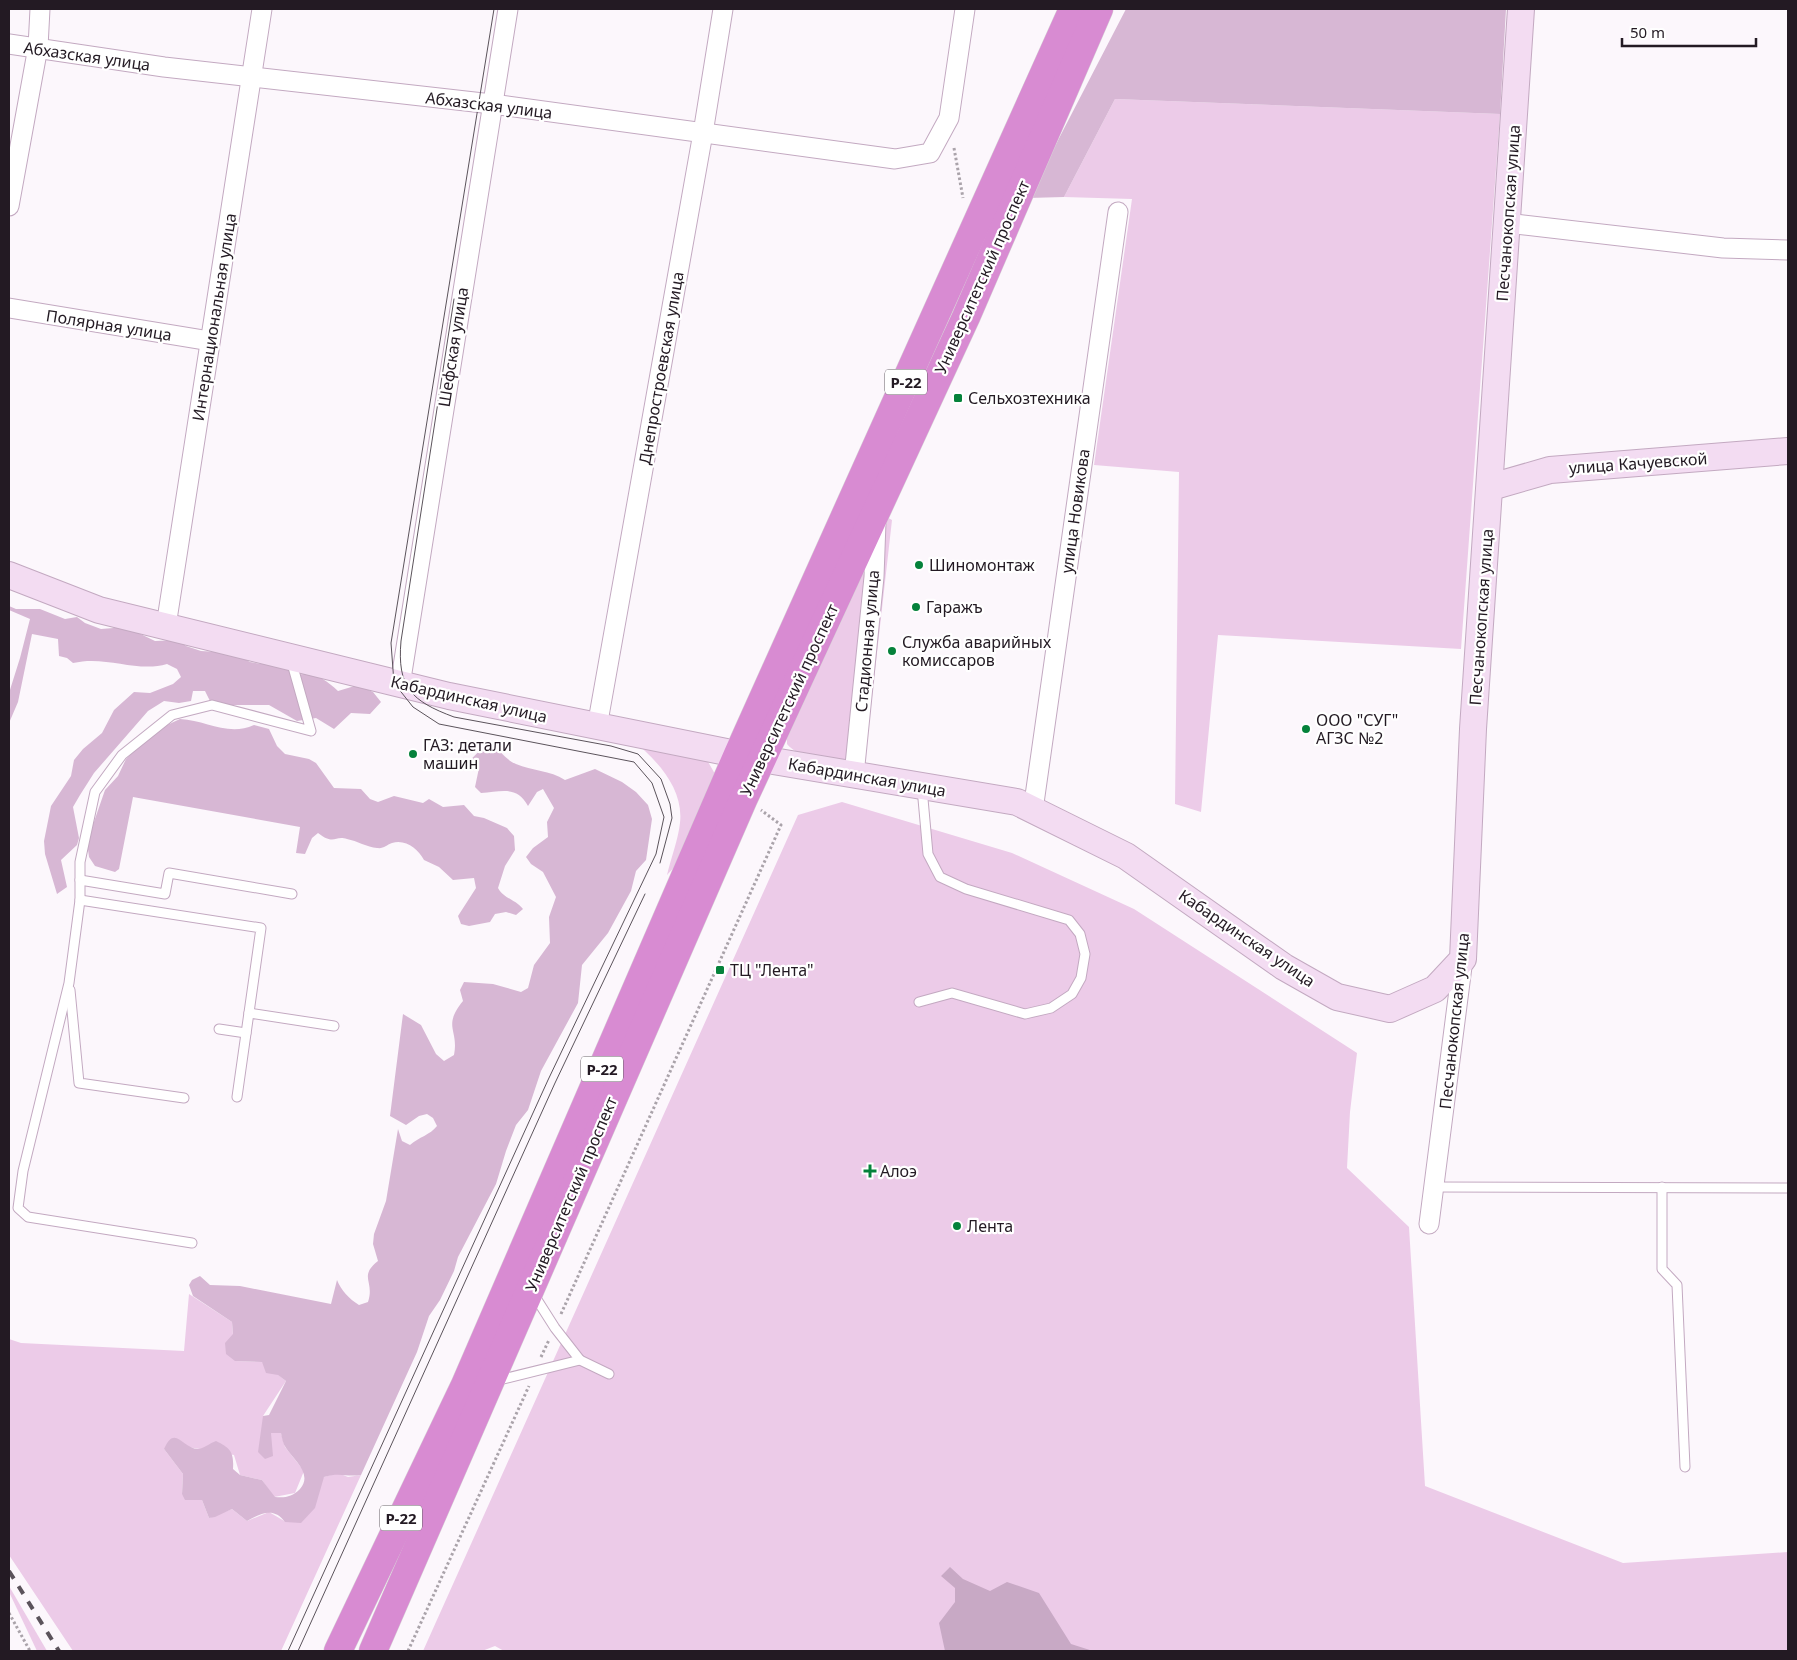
<svg xmlns="http://www.w3.org/2000/svg" width="1797" height="1660" font-family="'Noto Sans',sans-serif">
<style>
.green{fill:#eccbe8}
.forest{fill:#d7b7d4}
.water{fill:#c8a9c5}
.lines{fill:none;stroke-linecap:round;stroke-linejoin:round}
.lane-casing{stroke:#c3a9c1;stroke-width:11}
.street-casing{stroke:#c3a9c1;stroke-width:21}
.secondary-casing{stroke:#c3a9c1;stroke-width:28}
.highway-casing{stroke:#d7d6d7;stroke-width:29}
.path{stroke:#aaa3aa;stroke-width:3;stroke-dasharray:2.5 2.5;stroke-linecap:butt}
.lane{stroke:#fff;stroke-width:9}
.street{stroke:#fff;stroke-width:19}
.secondary{stroke:#f3dcf2;stroke-width:26}
.highway{stroke:#d88bd2;stroke-width:28}
.tram{stroke:#5b535b;stroke-width:1}
.rail{stroke:#5b535b;stroke-width:4;stroke-dasharray:9 9;stroke-linecap:butt}
.poi-dot{fill:#05823b;stroke:#fff;stroke-width:2}
.labels{text-anchor:middle;dominant-baseline:central;stroke-width:4.5;stroke-linejoin:round;paint-order:stroke}
.shield{fill:#fff;stroke:#655f65;stroke-width:1}
.shield-label{font-size:15px;font-weight:bold;fill:#231a23}
.street-label{font-size:16px;fill:#231a23;stroke:#fff}
.poi-label{font-size:16px;fill:#231a23;stroke:#fff;text-anchor:start}
</style>
<rect width="100%" height="100%" fill="#fcf7fc"/>
<g class="green">
<path d="M 1115,99 L 1500,114 L 1461,649 L 1218,635 L 1201,812 L 1175,804 L 1179,472 L 1094,465 L 1132,199 L 1064,197 Z"/>
<path d="M 883,515 L 892,520 L 865,759 C 841,759 803,763 787,744 L 787,725 Z"/>
<path d="M 632,740 L 707,760 L 715,774 L 678,863 L 667,875 C 671,858 678,840 680,823 C 684,788 656,759 632,740 Z"/>
<path d="M 842,802 L 1012,853 L 1134,909 L 1357,1053 L 1350,1112 L 1347,1168 L 1409,1227 L 1425,1486 L 1623,1563 L 1788,1552 L 1788,1651 L 504,1651 L 495,1646 L 482,1651 L 423,1651 L 798,815 Z"/>
<path d="M 189,1294 L 232,1322 L 235,1361 L 262,1362 L 286,1381 L 263,1416 L 271,1432 L 281,1433 L 285,1447 L 304,1471 L 295,1493 L 274,1497 L 262,1480 L 240,1475 L 234,1455 L 188,1447 L 164,1449 L 183,1474 L 182,1494 L 202,1500 L 209,1518 L 232,1509 L 247,1521 L 269,1512 L 286,1522 L 324,1477 L 338,1473 L 348,1477 L 361,1475 L 281,1651 L 73,1651 L 9,1555 L 9,1339 L 21,1343 L 184,1351 Z"/>
<path d="M 9,1586 L 47,1651 L 37,1651 L 9,1592 Z"/>
</g>
<g class="forest">
<path d="M 1126,9 L 1506,9 L 1500,114 L 1115,99 L 1064,197 L 1028,198 Z"/>
<path d="M 9,606 L 16,609 L 40,609 L 65,619 L 77,617 L 85,623 L 101,629 L 126,627 L 155,641 L 179,640 L 186,646 L 201,651 L 234,653 L 250,662 L 261,664 L 278,662 L 297,675 C 314,671 326,680 338,691 L 358,685 L 373,692 L 381,702 L 370,714 L 351,713 L 334,729 L 316,718 L 297,721 L 269,705 L 212,705 L 205,691 L 193,691 L 191,701 L 179,703 L 164,701 L 148,711 L 94,773 L 80,795 L 73,807 L 79,838 L 77,845 L 61,860 L 67,887 L 57,894 L 45,854 L 44,841 L 51,806 L 71,776 L 74,760 L 83,749 L 102,733 L 114,710 L 134,692 L 150,693 L 173,684 L 181,677 L 177,669 L 167,664 C 137,673 106,655 73,663 L 67,658 L 59,656 L 58,639 L 32,634 L 18,702 L 9,723 L 9,693 L 20,658 L 30,619 L 9,610 Z"/>
<path d="M 180,719 C 206,720 228,737 254,725 L 269,729 L 277,746 L 285,754 L 309,759 L 316,763 L 334,788 L 361,789 L 370,799 L 378,802 L 394,796 L 423,803 L 429,799 L 443,807 L 464,805 L 474,816 L 484,818 L 507,828 L 514,836 L 515,850 L 505,866 L 498,888 C 504,899 515,899 523,909 L 516,915 L 506,912 L 495,914 L 490,922 L 469,926 L 461,924 L 458,916 L 476,888 L 474,878 L 453,880 L 439,867 L 424,860 C 418,849 406,839 392,843 C 386,845 384,849 377,848 C 367,847 357,841 347,839 C 334,835 335,846 318,833 L 312,838 L 305,854 L 296,853 L 300,827 L 133,797 L 119,869 L 115,872 L 95,866 L 89,857 L 87,842 L 105,790 L 118,776 L 126,759 L 137,748 L 165,726 Z"/>
<path d="M 491,744 C 500,750 506,760 516,764 C 532,771 550,770 565,780 L 595,769 L 622,782 L 636,792 L 648,805 L 652,819 L 646,860 L 636,871 L 631,891 L 608,933 L 582,965 L 578,1003 L 541,1071 L 528,1110 L 516,1125 L 506,1151 L 496,1184 L 458,1257 L 454,1271 L 440,1300 L 429,1316 L 417,1352 L 361,1475 C 345,1477 340,1472 324,1477 L 315,1508 L 301,1523 L 285,1522 C 274,1507 261,1513 247,1521 L 232,1509 L 215,1517 L 209,1518 L 202,1500 L 185,1500 L 182,1494 L 183,1474 L 164,1449 C 175,1424 182,1448 198,1449 C 203,1449 210,1443 216,1441 C 231,1448 234,1453 233,1469 L 240,1475 L 262,1480 L 275,1497 C 285,1498 292,1497 300,1489 C 313,1474 294,1460 286,1448 C 283,1444 282,1438 281,1433 L 271,1433 L 273,1456 L 265,1459 L 258,1452 L 263,1416 L 269,1415 L 286,1381 L 278,1375 L 266,1373 L 262,1362 L 235,1361 L 226,1354 L 225,1343 L 233,1334 L 232,1322 L 193,1296 L 189,1285 L 192,1280 L 200,1276 L 210,1285 L 240,1286 L 331,1304 L 337,1280 C 341,1290 349,1299 359,1305 L 368,1302 C 375,1281 358,1277 378,1261 L 373,1244 L 374,1234 L 386,1201 L 398,1129 L 402,1141 L 410,1145 C 419,1137 430,1135 437,1126 L 433,1118 L 427,1114 L 419,1116 L 406,1125 L 390,1116 L 403,1014 L 421,1025 L 436,1054 L 444,1061 L 454,1055 C 459,1029 442,1027 463,1001 L 460,990 L 464,982 L 493,984 L 521,992 L 528,988 L 534,965 L 550,943 L 549,917 L 556,897 L 543,872 L 531,864 L 526,857 L 533,848 L 548,837 L 547,822 L 554,808 L 543,789 L 537,792 L 528,806 C 517,785 501,792 481,793 L 475,787 L 479,768 L 465,765 C 476,756 477,750 491,744 Z"/>
</g>
<path class="water" d="M 950,1567 L 963,1579 L 990,1591 L 1007,1582 L 1039,1593 L 1071,1644 L 1093,1651 L 945,1651 L 939,1623 L 955,1602 L 955,1588 L 941,1576 Z"/>
<g class="lines">
<g class="lane-casing">
<g id="lane">
<path d="M 80,880 L 165,894 L 169,873 L 292,894"/>
<path d="M 80,900 L 261,928 L 237,1097"/>
<path d="M 70,990 L 79,1083 L 184,1098"/>
<path d="M 919,1002 L 952,993 L 1025,1014 L 1051,1008 L 1072,994 L 1081,978 L 1085,954 L 1080,934 L 1069,920 L 966,889 L 940,877 L 928,854 L 922,788"/>
<path d="M 249,1013 L 334,1026"/>
<path d="M 219,1029 L 246,1033"/>
<path d="M 1435,1187 L 1788,1188"/>
<path d="M 1662,1187 L 1662,1269 L 1677,1285 L 1685,1467"/>
<path d="M 192,1243 L 28,1217 L 18,1208 L 23,1171 L 69,983 L 80,900 L 80,862 L 95,792 L 122,755 L 172,715 L 212,705 L 311,731 L 291,660"/>
<path d="M 534,1295 L 555,1328 L 580,1360"/>
<path d="M 495,1381 L 580,1360 L 609,1374"/>
</g>
</g>
<g class="street-casing">
<g id="street">
<path d="M 9,44 L 164,67 L 492,104 L 895,159 L 930,153 L 949,118 L 965,9"/>
<path d="M 9,206 L 38,47 L 40,9"/>
<path d="M 1507,223 L 1723,248 L 1788,250"/>
<path d="M 9,308 L 210,341"/>
<path d="M 166,626 L 262,9"/>
<path d="M 400,685 L 508,9"/>
<path d="M 597,727 L 703,133 L 723,9"/>
<path d="M 854,775 L 874,577 L 876,522"/>
<path d="M 1033,810 L 1118,212"/>
<path d="M 1429,1224 L 1463,959"/>
</g>
</g>
<g class="secondary-casing">
<g id="secondary">
<path d="M 1491,487 L 1550,470 L 1788,451"/>
<path d="M 9,575 L 99,610 L 449,696 L 761,759 L 1017,802 L 1126,856 L 1284,967 L 1337,997 L 1390,1009 L 1435,989 L 1463,959 L 1473,729 L 1521,9"/>
</g>
</g>
<g class="highway-casing">
<g id="highway">
<path d="M 338,1651 L 465,1385 L 738,754 L 1073,9"/>
<path d="M 373,1651 L 743,800 L 966,317 L 1099,9"/>
</g>
</g>
<g class="path">
<path d="M 954,148 L 963,198"/>
<path d="M 561,1314 L 781,825 L 761,810"/>
<path d="M 541,1357 L 549,1340"/>
<path d="M 9,1613 L 30,1651"/>
<path d="M 408,1651 L 529,1386"/>
</g>
<use href="#lane" class="lane"/>
<use href="#street" class="street"/>
<use href="#secondary" class="secondary"/>
<use href="#highway" class="highway"/>
<g class="tram">
<path d="M 454,299 L 401,641 C 397,687 411,701 454,717 L 611,746 L 638,754 L 661,779 L 670,804 L 672,818 L 660,863"/>
<path d="M 288,1651 L 548,1080 L 656,854 L 664,817 L 652,783 L 634,762 L 439,724 L 413,707 L 394,683 L 391,643 L 494,9"/>
<path d="M 298,1651 L 555,1083 L 645,894"/>
</g>
<path class="rail" d="M 9,1571 L 59,1651"/>
</g>
<g class="poi-dot">
<rect x="953" y="393" width="10" height="10" rx="2.5"/>
<circle cx="919" cy="565" r="5"/>
<circle cx="916" cy="607" r="5"/>
<circle cx="892" cy="651" r="5"/>
<circle cx="1306" cy="729" r="5"/>
<circle cx="413" cy="754" r="5"/>
<rect x="715" y="965" width="10" height="10" rx="2.5"/>
<path d="M867.5 1163.5h5v5h5v5h-5v5h-5v-5h-5v-5h5z"/>
<circle cx="957" cy="1226" r="5"/>
</g>
<g class="labels">
<g class="shield">
<rect x="885" y="369.5" width="42" height="25" rx="4"/>
<rect x="581" y="1056.5" width="42" height="25" rx="4"/>
<rect x="380" y="1505.5" width="42" height="25" rx="4"/>
</g>
<g class="shield-label">
<text x="906" y="382">Р-22</text>
<text x="602" y="1069">Р-22</text>
<text x="401" y="1518">Р-22</text>
</g>
<g class="street-label">
<text transform="translate(87 56) rotate(8)">Абхазская улица</text>
<text transform="translate(489 105) rotate(7)">Абхазская улица</text>
<text transform="translate(1508 213) rotate(-86)">Песчанокопская улица</text>
<text transform="translate(982 277) rotate(-66)">Университетский проспект</text>
<text transform="translate(214 317) rotate(-81)">Интернациональная улица</text>
<text transform="translate(109 325) rotate(9)">Полярная улица</text>
<text transform="translate(453 347) rotate(-81)">Шефская улица</text>
<text transform="translate(661 368) rotate(-80)">Днепростроевская улица</text>
<text transform="translate(1638 463) rotate(-4)">улица Качуевской</text>
<text transform="translate(1075 511) rotate(-82)">улица Новикова</text>
<text transform="translate(1481 617) rotate(-86)">Песчанокопская улица</text>
<text transform="translate(867 641) rotate(-85)">Стадионная улица</text>
<text transform="translate(469 699) rotate(13)">Кабардинская улица</text>
<text transform="translate(789 700) rotate(-65)">Университетский проспект</text>
<text transform="translate(867 777) rotate(10)">Кабардинская улица</text>
<text transform="translate(1247 938) rotate(34)">Кабардинская улица</text>
<text transform="translate(1454 1021) rotate(-84)">Песчанокопская улица</text>
<text transform="translate(571 1194) rotate(-67)">Университетский проспект</text>
</g>
<g class="poi-label">
<text x="968" y="398">Сельхозтехника</text>
<text x="929" y="565">Шиномонтаж</text>
<text x="926" y="607">Гаражъ</text>
<text x="902" y="642">Служба аварийных<tspan x="902" dy="18">комиссаров</tspan></text>
<text x="1316" y="720">ООО "СУГ"<tspan x="1316" dy="18">АГЗС №2</tspan></text>
<text x="423" y="745">ГАЗ: детали<tspan x="423" dy="18">машин</tspan></text>
<text x="730" y="970">ТЦ "Лента"</text>
<text x="880" y="1171">Алоэ</text>
<text x="967" y="1226">Лента</text>
</g>
</g>
<rect width="1797" height="1660" fill="none" stroke="#231a23" stroke-width="20"/>
<path d="M1622 38v8h134v-8" fill="none" stroke="#231a23" stroke-width="2.5"/>
<text x="1630" y="38" font-size="15" fill="#231a23" stroke="#ffffff" stroke-width="4" paint-order="stroke">50 m</text>
</svg>
